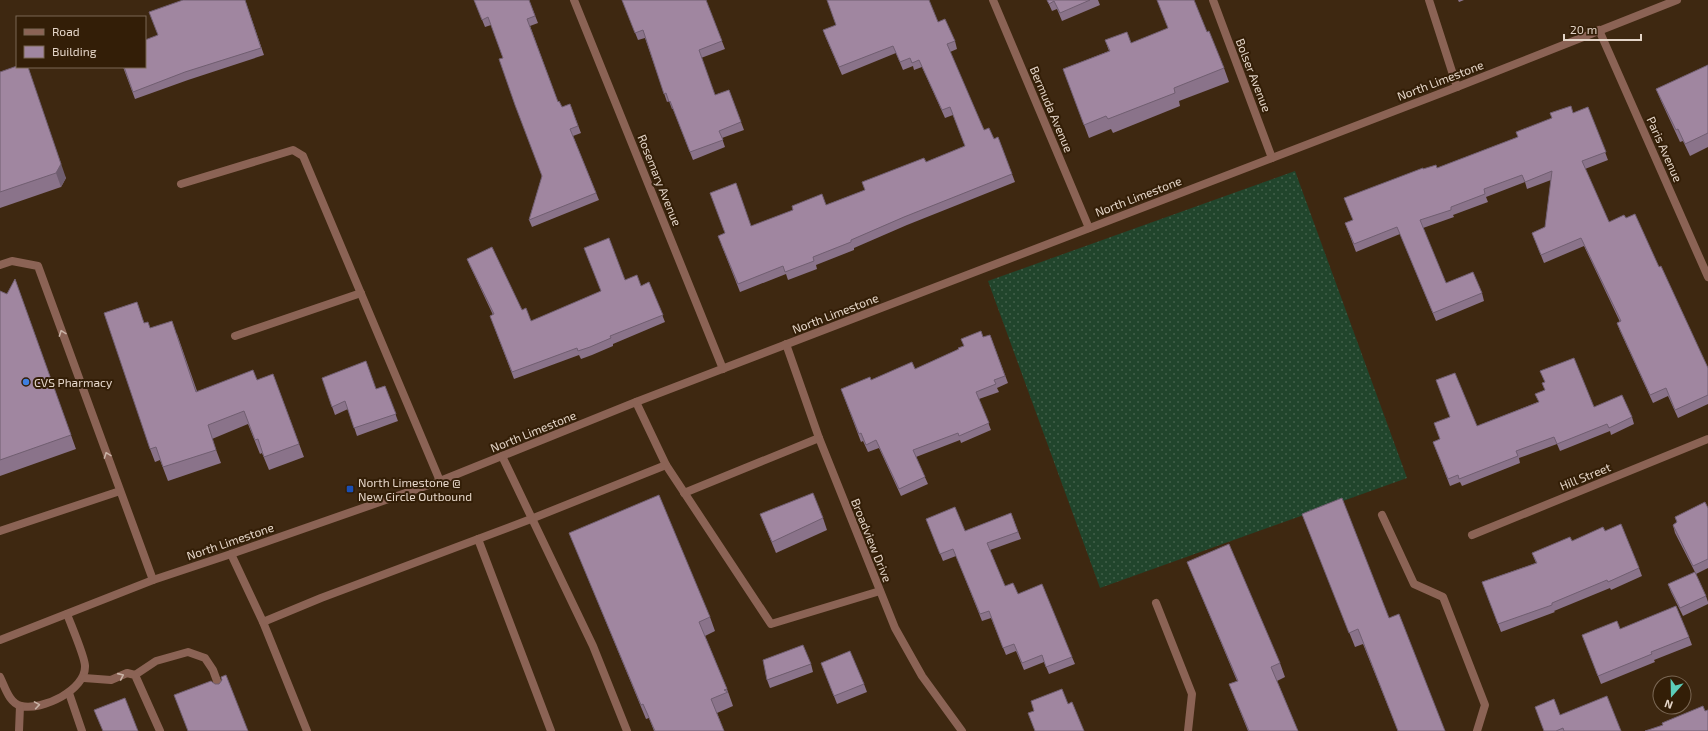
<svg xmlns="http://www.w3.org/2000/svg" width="1708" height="731" font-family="'Exo 2',sans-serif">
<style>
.grass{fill:url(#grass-dots)}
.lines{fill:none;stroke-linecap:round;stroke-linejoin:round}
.service{stroke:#8b6355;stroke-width:8}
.minor{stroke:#8b6355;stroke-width:8}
.tertiary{stroke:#8b6355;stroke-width:8}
.wall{fill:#8a738a}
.shaded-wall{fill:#705e70}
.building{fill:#a086a0;stroke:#705e70}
.oneway{stroke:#c9b3a6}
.shop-dot{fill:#3f7fe0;stroke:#331e07;stroke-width:1.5}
.transit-dot{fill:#1a4fb4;stroke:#331e07;stroke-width:1.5}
.labels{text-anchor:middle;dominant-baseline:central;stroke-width:4;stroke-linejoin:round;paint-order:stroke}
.street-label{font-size:12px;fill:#e4d5c8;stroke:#331e07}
.poi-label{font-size:12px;fill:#e4d5c8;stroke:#331e07;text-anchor:start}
</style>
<defs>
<pattern id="grass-dots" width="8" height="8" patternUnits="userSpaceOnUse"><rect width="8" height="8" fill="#21452c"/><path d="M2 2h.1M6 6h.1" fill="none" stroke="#415f49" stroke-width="1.8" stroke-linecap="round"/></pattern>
</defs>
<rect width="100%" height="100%" fill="#3e2811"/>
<path class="grass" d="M 1295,171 L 1407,478 L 1100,588 L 988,281 Z"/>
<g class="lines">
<g class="service">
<path d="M 181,184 L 293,150 L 303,156 L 440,481"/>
<path d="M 0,265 L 12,261 L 38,266 L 153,580"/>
<path d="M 235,336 L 361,293"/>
<path d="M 502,456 L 593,646 L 627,731"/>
<path d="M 666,465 L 771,624 L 880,591"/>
<path d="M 684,493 L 819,438"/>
<path d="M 1382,515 L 1414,584 L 1443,597 L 1485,705 L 1477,731"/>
<path d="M 0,531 L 120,491"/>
<path d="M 478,539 L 551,731"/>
<path d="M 231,554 L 263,622 L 321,598 L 531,519 L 666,465 L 636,402"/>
<path d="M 1156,603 L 1192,694 L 1188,731"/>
<path d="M 263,622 L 307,731"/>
<path d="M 135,675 L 156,661 L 188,652 L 205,658 L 213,670 L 220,689"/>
<path d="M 0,677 C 5,687 9,703 21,706 C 42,711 86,690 85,666 C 85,657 71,625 67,614"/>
<path d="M 84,678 L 111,680 L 127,673 L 135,675 L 160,731"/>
<path d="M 69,693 L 82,731"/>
<path d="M 19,731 L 20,706"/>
</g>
<g class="minor">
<path d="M 574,0 L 723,369"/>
<path d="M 993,0 L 1089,228"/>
<path d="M 1213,0 L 1272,158"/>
<path d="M 1429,0 L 1457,87"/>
<path d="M 1599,30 L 1708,277"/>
<path d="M 786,344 L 819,438 L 895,628 L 922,676 L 962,731"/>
<path d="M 1472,535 L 1708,439"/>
</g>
<path class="tertiary" d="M 0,640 L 153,580 L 231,554 L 440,481 L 636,402 L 1457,87 L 1677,0"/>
</g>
<g class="wall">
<path d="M 245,0 L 264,55 L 188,80 L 135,99 L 123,67 L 158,35 Z"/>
<path d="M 474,0 L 529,0 L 538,23 L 530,26 L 558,102 L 562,107 L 570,104 L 581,133 L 573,136 L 599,200 L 532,227 L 529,220 L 542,176 L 503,58 L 491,25 L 485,27 Z"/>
<path d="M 622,0 L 706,0 L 725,49 L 701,58 L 715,95 L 729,90 L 744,130 L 722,138 L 725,147 L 693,160 L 673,109 L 672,109 L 669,101 L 667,102 L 645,38 L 638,40 Z"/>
<path d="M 1047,0 L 1098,0 L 1100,5 L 1062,21 L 1057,9 L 1052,11 Z"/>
<path d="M 1458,0 L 1464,0 L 1459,2 Z"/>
<path d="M 938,22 L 955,41 L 957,49 L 950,52 L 984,130 L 994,139 L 998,137 L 1015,182 L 907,225 L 854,248 L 854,250 L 816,265 L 817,269 L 788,280 L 786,274 L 740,292 L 721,244 L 751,226 L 826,205 L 865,190 L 926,162 L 965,146 L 953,115 L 945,118 L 922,67 L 914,70 L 913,66 L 903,70 L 896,53 L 842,75 L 826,38 L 823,30 Z"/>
<path d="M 1207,32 L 1224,68 L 1229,82 L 1179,101 L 1180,106 L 1113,133 L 1111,129 L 1089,138 L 1063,69 L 1109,51 L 1105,40 L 1131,43 Z"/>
<path d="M 1708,65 L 1708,147 L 1690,156 L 1683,141 L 1680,142 L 1661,101 L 1656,89 Z"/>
<path d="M 0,72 L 66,178 L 61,187 L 0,208 Z"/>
<path d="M 1588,107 L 1608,160 L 1585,169 L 1609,222 L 1626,218 L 1659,267 L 1708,368 L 1708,404 L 1678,418 L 1668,396 L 1653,403 L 1620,331 L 1617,323 L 1620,322 L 1584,246 L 1544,263 L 1532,233 L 1545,227 L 1551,180 L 1527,189 L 1525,182 L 1486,197 L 1488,202 L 1453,215 L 1454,217 L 1423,228 L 1446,283 L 1482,293 L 1484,301 L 1436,321 L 1400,234 L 1356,252 L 1345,223 L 1353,220 L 1344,198 L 1423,169 L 1437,168 L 1518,137 L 1573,113 Z"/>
<path d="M 467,259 L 522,310 L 531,321 L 601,292 L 625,280 L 641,286 L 649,282 L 665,322 L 613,344 L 613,346 L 592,355 L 581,359 L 579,355 L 514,379 L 490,316 L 493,315 L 470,266 Z"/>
<path d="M 15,279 L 76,449 L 0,476 L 0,291 L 7,294 Z"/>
<path d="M 145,323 L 150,328 L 177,334 L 197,391 L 257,380 L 273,374 L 304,457 L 269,470 L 262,453 L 260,454 L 248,424 L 212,439 L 221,463 L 168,481 L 160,460 L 155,462 L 150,449 Z"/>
<path d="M 990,335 L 1008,383 L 997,388 L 999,392 L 979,399 L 991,430 L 961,443 L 960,440 L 916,457 L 928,484 L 901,496 L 879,448 L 868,452 L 863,441 L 861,442 L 841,389 L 915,369 L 959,349 L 964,346 Z"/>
<path d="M 322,378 L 376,389 L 385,386 L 398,421 L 357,436 L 348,409 L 335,415 Z"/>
<path d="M 1538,402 L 1594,407 L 1632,417 L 1634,424 L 1611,435 L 1610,431 L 1560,451 L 1557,444 L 1519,458 L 1520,463 L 1462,486 L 1460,482 L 1450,486 L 1433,442 L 1477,426 Z"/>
<path d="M 1708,508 L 1708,568 L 1696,574 L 1675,533 L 1673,525 L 1677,523 L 1675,517 Z"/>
<path d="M 1011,513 L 1021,539 L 990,550 L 1005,586 L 1018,594 L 1072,657 L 1075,664 L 1049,674 L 1044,662 L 1024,670 L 1016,651 L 1006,655 L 991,618 L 982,621 L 956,556 L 943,561 L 926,519 L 965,531 Z"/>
<path d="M 760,514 L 823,518 L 827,530 L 776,553 Z"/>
<path d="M 1302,514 L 1445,731 L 1398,731 L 1363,644 L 1355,647 Z"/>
<path d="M 1605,531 L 1639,568 L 1642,576 L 1611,590 L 1610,588 L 1554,611 L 1555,612 L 1501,632 L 1482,582 L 1536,563 L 1532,553 Z"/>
<path d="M 569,533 L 710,617 L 715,631 L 705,636 L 727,689 L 732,703 L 733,706 L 717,713 L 724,731 L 654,731 L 649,718 L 646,719 L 575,547 Z"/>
<path d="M 1187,562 L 1280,663 L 1285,677 L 1277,681 L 1298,731 L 1248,731 L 1235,699 L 1229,684 L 1237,681 L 1193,576 Z"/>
<path d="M 1668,584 L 1706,596 L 1708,602 L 1708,604 L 1683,616 L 1671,592 Z"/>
<path d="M 1620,629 L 1689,637 L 1692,645 L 1654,660 L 1655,662 L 1601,684 L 1582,635 Z"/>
<path d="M 821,663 L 864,684 L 867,692 L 837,704 Z"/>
<path d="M 811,664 L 813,672 L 770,688 L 767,680 Z"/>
<path d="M 1560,715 L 1621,731 L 1544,731 Z"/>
</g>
<path class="shaded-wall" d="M 31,77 L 66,178 L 61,187 L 56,173 Z"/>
<g class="building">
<path d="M 183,0 L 245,0 L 261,48 L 185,72 L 133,92 L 124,67 L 145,67 L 145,40 L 158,35 L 149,12 Z"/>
<path d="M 474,0 L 529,0 L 535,16 L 527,19 L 558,102 L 559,101 L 562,107 L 570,104 L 578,126 L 570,129 L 596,193 L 529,220 L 542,176 L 515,105 L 499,59 L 503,58 L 488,17 L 482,20 Z"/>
<path d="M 622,0 L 706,0 L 722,41 L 699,50 L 715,95 L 729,90 L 741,122 L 719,131 L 723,140 L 690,152 L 670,101 L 669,102 L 666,93 L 664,94 L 643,30 L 635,33 Z"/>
<path d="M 827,0 L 929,0 L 938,22 L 945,19 L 955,41 L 947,44 L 984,130 L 989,128 L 994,139 L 998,137 L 1012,174 L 904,217 L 851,240 L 851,242 L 813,257 L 814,261 L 785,272 L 783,266 L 738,284 L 718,236 L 725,233 L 710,193 L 736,183 L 751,226 L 793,210 L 792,206 L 822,194 L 826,205 L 865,190 L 862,182 L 924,158 L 926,162 L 965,146 L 950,107 L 942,110 L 919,60 L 912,63 L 910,58 L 900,62 L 893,46 L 839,67 L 823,30 L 836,25 Z"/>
<path d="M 1047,0 L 1090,0 L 1060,13 L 1054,1 L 1049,4 Z"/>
<path d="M 1157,0 L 1194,0 L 1207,32 L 1209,31 L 1224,68 L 1174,88 L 1175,93 L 1108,119 L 1106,116 L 1084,125 L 1063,69 L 1110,51 L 1105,40 L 1127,32 L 1131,43 L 1168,28 Z"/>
<path d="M 1708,65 L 1708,133 L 1685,144 L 1678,129 L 1676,130 L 1656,89 Z"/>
<path d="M 17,66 L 17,67 L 28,67 L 61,164 L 56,173 L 0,192 L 0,72 Z"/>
<path d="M 1571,106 L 1573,113 L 1588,107 L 1606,152 L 1582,161 L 1609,222 L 1624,215 L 1626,218 L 1635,214 L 1659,267 L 1661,266 L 1708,368 L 1708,395 L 1675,410 L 1666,388 L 1650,395 L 1617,323 L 1621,321 L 1581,238 L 1541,255 L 1532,233 L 1545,227 L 1552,171 L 1525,182 L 1522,175 L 1484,189 L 1485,194 L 1451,207 L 1451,210 L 1420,220 L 1446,283 L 1473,272 L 1482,293 L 1433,313 L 1397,227 L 1354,244 L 1345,223 L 1353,220 L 1344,198 L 1423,168 L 1423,169 L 1436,165 L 1437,168 L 1518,137 L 1516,132 L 1552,118 L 1550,113 Z"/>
<path d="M 609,238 L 625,280 L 637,275 L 641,286 L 649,282 L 663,315 L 610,336 L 611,338 L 590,347 L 578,351 L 577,348 L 512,372 L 490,316 L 494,314 L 467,259 L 492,247 L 522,310 L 526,308 L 531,321 L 601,291 L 584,248 Z"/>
<path d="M 15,279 L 71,435 L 0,460 L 0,291 L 7,294 Z"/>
<path d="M 137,302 L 144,323 L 148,322 L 150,328 L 172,321 L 196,392 L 253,370 L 257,380 L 273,374 L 299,444 L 264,457 L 258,439 L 255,440 L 244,411 L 208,425 L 216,450 L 163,467 L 156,447 L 150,449 L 104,313 Z"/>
<path d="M 981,331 L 983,337 L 990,335 L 1005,376 L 994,380 L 996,384 L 976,392 L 989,423 L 959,436 L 958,433 L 913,450 L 925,477 L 899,489 L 876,440 L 866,445 L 861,433 L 859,434 L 841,389 L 870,377 L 871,380 L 912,362 L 915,369 L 959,349 L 958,348 L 964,346 L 961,339 Z"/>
<path d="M 1574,358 L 1594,407 L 1622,395 L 1632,417 L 1609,428 L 1607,424 L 1557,444 L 1554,437 L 1516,451 L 1518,456 L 1459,479 L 1458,475 L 1448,479 L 1433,442 L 1440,439 L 1434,423 L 1450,417 L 1436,380 L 1455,373 L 1477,426 L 1539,402 L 1535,394 L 1545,390 L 1542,383 L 1545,382 L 1540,371 Z"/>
<path d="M 366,361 L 376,389 L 385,386 L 396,414 L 354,428 L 345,401 L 332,407 L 322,378 Z"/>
<path d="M 813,493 L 823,518 L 772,542 L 760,514 Z"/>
<path d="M 659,495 L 710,617 L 699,622 L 727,689 L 724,690 L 728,692 L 711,699 L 724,731 L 655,731 L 643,704 L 641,705 L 569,533 Z"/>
<path d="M 1342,498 L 1389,618 L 1399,614 L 1445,731 L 1398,731 L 1358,629 L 1349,633 L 1302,514 Z"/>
<path d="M 1705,502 L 1708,508 L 1708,559 L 1693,566 L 1673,525 L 1677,522 L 1675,517 Z"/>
<path d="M 955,507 L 965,531 L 1011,513 L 1018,532 L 987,543 L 1005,586 L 1013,583 L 1018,594 L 1042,584 L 1072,657 L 1046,667 L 1042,655 L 1022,663 L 1014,644 L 1003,648 L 989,611 L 980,614 L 953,549 L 940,554 L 926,519 Z"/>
<path d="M 1621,524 L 1639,568 L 1608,582 L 1607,580 L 1552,603 L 1552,605 L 1498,624 L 1482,582 L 1537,563 L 1532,553 L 1570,537 L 1572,541 L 1603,527 L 1605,531 Z"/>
<path d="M 1229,544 L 1280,663 L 1271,667 L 1298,731 L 1249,731 L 1229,684 L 1238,681 L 1187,562 Z"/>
<path d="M 1695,572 L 1706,596 L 1680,608 L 1668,584 Z"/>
<path d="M 1676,606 L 1689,637 L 1651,652 L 1652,654 L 1598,676 L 1582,635 L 1617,621 L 1620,629 Z"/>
<path d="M 803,645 L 811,664 L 767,680 L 763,660 Z"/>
<path d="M 850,651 L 864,684 L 834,696 L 821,663 Z"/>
<path d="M 226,675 L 248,731 L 188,731 L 174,695 L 211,681 L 215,684 L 219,684 L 222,680 L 221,677 Z"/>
<path d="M 1062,689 L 1068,704 L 1072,702 L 1084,731 L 1035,731 L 1028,713 L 1034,711 L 1031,701 Z"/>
<path d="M 1607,696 L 1621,731 L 1564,731 L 1563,728 L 1556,731 L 1544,731 L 1535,707 L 1554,699 L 1560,715 Z"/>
<path d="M 125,698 L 138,731 L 103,731 L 94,710 Z"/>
<path d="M 1703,706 L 1705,711 L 1708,710 L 1708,731 L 1645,731 L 1663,725 L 1662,723 Z"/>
</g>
<defs><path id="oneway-chevron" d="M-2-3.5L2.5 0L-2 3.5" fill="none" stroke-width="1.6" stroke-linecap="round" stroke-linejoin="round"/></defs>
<g class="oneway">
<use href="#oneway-chevron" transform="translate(62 333) rotate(-110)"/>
<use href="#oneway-chevron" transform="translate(107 455) rotate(-110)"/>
<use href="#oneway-chevron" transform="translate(121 676) rotate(-24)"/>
<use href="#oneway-chevron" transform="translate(37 705) rotate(-9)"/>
</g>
<circle class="shop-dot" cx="26" cy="382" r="4"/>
<rect class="transit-dot" x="346" y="485" width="8" height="8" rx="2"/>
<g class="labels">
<g class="street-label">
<text transform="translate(1254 75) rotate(69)">Bolser Avenue</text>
<text transform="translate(1440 80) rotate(-21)">North Limestone</text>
<text transform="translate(1052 109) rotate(67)">Bermuda Avenue</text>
<text transform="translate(1665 149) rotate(66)">Paris Avenue</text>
<text transform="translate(660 180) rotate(68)">Rosemary Avenue</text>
<text transform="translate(1138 196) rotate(-21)">North Limestone</text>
<text transform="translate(835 313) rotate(-21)">North Limestone</text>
<text transform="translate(533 431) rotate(-22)">North Limestone</text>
<text transform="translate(1585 476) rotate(-22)">Hill Street</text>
<text transform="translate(872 540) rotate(68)">Broadview Drive</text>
<text transform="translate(230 541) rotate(-19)">North Limestone</text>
</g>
<g class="poi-label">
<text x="34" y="382">CVS Pharmacy</text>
<text x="358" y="482">North Limestone @<tspan x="358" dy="14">New Circle Outbound</tspan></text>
</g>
</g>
<rect x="16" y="16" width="130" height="52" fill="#331e07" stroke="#7a6754"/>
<rect x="24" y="29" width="20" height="6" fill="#8b6355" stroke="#7a6754"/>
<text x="52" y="36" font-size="12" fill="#e4d5c8">Road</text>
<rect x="24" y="46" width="20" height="12" fill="#a086a0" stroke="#7a6754"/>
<text x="52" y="56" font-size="12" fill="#e4d5c8">Building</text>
<g transform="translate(1672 695) rotate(200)"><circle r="19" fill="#331e07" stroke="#7a6754"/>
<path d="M0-3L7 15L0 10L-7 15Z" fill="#5cceba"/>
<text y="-6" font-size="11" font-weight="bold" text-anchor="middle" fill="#e4d5c8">N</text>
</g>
<path d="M1564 34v6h77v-6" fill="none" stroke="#e4d5c8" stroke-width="2"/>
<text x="1570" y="34" font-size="12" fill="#e4d5c8" stroke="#331e07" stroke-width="3" paint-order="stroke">20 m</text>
</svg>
